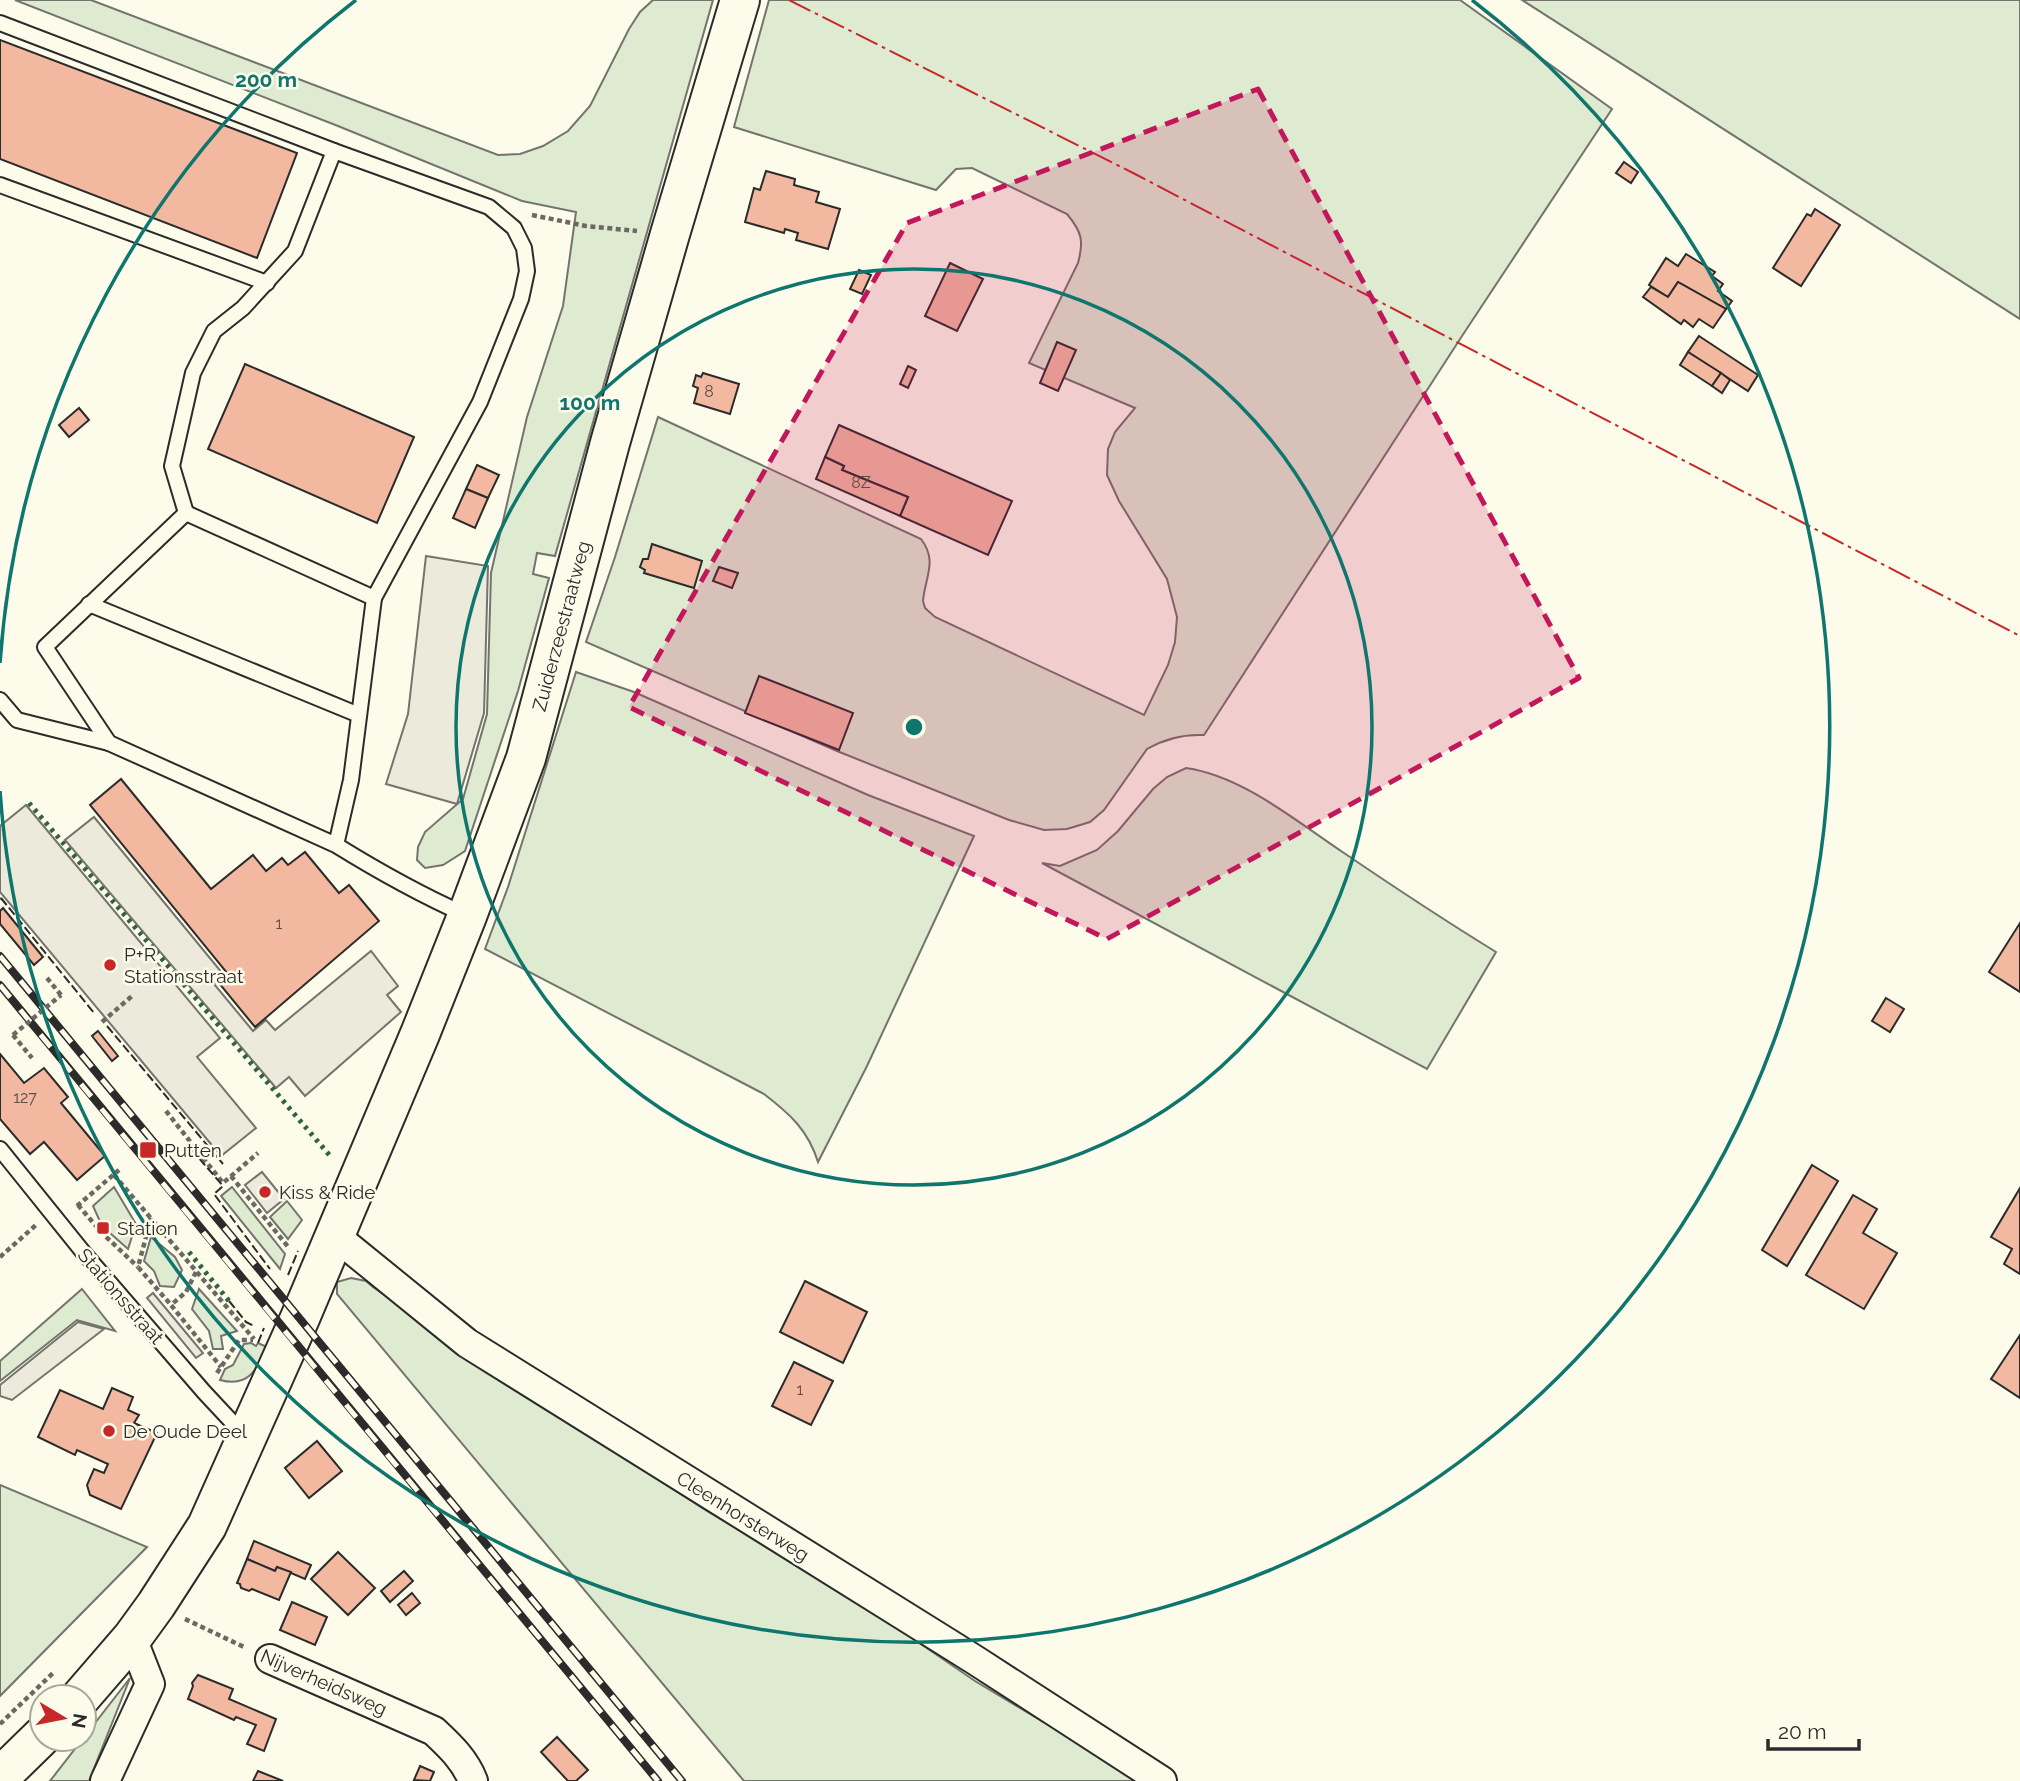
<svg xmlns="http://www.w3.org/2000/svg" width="2020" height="1781" font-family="Raleway,sans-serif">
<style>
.green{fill:#deebd1;stroke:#74746e;stroke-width:2}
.parking{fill:#eceadb;stroke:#74746e;stroke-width:2}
.building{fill:#f2b8a0;stroke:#2b2b2b;stroke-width:2}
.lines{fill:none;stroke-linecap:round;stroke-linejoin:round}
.lane-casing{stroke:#2b2b2b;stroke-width:18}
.street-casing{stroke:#2b2b2b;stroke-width:32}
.secondary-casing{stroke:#2b2b2b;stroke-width:42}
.path{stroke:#6a6964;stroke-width:4.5;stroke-dasharray:5 3.5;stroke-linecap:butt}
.lane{stroke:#fdfbea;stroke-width:14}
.street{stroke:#fdfbea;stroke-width:28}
.secondary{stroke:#fdfbea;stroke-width:38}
.rail-casing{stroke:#2b2b2b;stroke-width:8}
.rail{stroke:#fdfbea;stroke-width:5;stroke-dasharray:16;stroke-linecap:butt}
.path-bridge{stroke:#6a6964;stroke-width:4.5;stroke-dasharray:5 3.5;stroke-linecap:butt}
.hedge{stroke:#34623c;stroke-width:5;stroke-dasharray:3.5 5;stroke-linecap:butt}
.fence{stroke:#2b2b2b;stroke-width:2;stroke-dasharray:9 3.5;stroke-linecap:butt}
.power{stroke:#c62828;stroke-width:2;stroke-dasharray:24 5 3.5 5;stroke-linecap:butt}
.marked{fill:#c2185b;fill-opacity:0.2;stroke:#c2185b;stroke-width:5;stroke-dasharray:14 9;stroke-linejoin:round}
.ring{fill:none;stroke:#0f766e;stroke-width:3.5}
.poi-dot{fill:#c62828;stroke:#fdfbea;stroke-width:2.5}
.labels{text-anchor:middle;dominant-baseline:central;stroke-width:5;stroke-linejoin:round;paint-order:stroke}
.number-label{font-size:16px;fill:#5d4e48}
.street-label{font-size:19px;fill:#2b2b2b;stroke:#fdfbea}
.poi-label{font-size:19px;fill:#2b2b2b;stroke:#fdfbea;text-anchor:start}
.centre{fill:#0f766e;stroke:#fdfbea;stroke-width:3.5}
.ring-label{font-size:21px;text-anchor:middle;font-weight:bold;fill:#0f766e;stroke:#fdfbea;stroke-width:5;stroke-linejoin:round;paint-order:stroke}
</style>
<rect width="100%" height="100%" fill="#fdfbea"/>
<g class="green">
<path d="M 15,0 L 91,0 L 498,155 L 520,154 L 543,146 L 568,131 L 590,106 L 629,29 L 640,12 L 653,0 L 713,0 L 555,556 L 537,553 L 533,574 L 549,578 L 518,691 L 465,851 L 443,865 L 425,868 L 417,860 L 418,847 L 425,832 L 463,799 L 487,714 L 491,573 L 527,417 L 563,306 L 576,212 L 522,201 L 338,126 Z"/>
<path d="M 769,0 L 1460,0 L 1612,109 L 1462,336 L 1204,735 C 1183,734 1166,738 1147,749 L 1104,810 L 1090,822 L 1067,829 L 1044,830 L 1009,820 L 837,751 L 586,642 L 615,557 L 658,417 L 921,539 C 938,561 925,577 923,601 L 925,608 L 935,617 L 1144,715 L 1168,665 L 1175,642 L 1177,617 L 1167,579 L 1119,501 L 1107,475 L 1108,449 L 1115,432 L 1135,408 L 1029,363 L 1078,263 C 1084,241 1082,232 1067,214 L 972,168 L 956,169 L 936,190 L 734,127 Z"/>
<path d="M 1522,0 L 2020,0 L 2020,319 Z"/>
<path d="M 576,672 L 634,692 L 868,795 L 974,836 L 867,1066 L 818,1162 C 808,1130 790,1114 764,1094 L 485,949 L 508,887 Z"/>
<path d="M 1186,768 C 1243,776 1297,822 1344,853 C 1394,887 1444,920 1496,952 L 1427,1069 L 1042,863 L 1060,866 L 1097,850 L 1118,831 L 1153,789 L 1167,777 Z"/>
<path d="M 114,1187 L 136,1224 L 128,1249 L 102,1226 L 93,1206 Z"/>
<path d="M 232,1187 L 285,1254 L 280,1269 L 221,1196 Z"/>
<path d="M 287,1201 L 302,1220 L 288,1239 L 270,1217 Z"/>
<path d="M 151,1237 L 175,1257 L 182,1270 L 174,1287 L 160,1286 L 154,1271 L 144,1261 Z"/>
<path d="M 351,1278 L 366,1281 L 373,1287 L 567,1421 L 707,1511 L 852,1597 L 975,1681 L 1142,1781 L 744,1781 L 337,1294 L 337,1282 Z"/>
<path d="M 82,1289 L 115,1331 L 77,1320 L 0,1381 L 0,1361 Z"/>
<path d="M 199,1289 L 237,1331 L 221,1336 L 223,1349 L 213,1349 L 209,1331 L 192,1309 Z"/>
<path d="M 251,1343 L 256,1346 L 258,1343 L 267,1347 C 257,1369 249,1388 220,1380 L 225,1369 L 233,1365 L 244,1344 Z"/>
<path d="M 0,1485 L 147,1547 L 0,1696 Z"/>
<path d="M 130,1678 L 89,1781 L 50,1781 Z"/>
</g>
<g class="parking">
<path d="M 426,556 L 488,566 L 484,713 L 457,804 L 386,784 L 408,714 Z"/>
<path d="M 26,805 L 220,1038 L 197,1057 L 256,1128 L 221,1156 L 0,892 L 0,826 Z"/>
<path d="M 94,817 L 223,974 L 214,984 L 253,1031 L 266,1020 L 275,1030 L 371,951 L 398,986 L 387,995 L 401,1012 L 305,1096 L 289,1077 L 276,1088 L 65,840 Z"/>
<path d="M 262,1172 L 284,1199 L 267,1213 L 245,1185 Z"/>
<path d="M 153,1293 L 203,1353 L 196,1358 L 147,1298 Z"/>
<path d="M 78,1322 L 104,1329 L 12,1400 L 0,1396 L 0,1385 Z"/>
</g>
<g class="building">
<path d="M 0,40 L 297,153 L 257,258 L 0,159 Z"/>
<path d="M 1624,162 L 1638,172 L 1631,183 L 1616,173 Z"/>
<path d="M 766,171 L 795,179 L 794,185 L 819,192 L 816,202 L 840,209 L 828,249 L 796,240 L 798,233 L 785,229 L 784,233 L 745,222 L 754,188 L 760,190 Z"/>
<path d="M 1815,209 L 1840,225 L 1801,286 L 1773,268 L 1807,214 L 1811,216 Z"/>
<path d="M 1686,254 L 1715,272 L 1712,276 L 1723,284 L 1718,291 L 1732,301 L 1726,309 L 1678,282 L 1668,297 L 1649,285 L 1666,258 L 1678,266 Z"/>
<path d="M 950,263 L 983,279 L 957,331 L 925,316 Z"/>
<path d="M 859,270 L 871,275 L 862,294 L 850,289 Z"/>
<path d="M 1678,282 L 1726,309 L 1713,328 L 1699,319 L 1693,327 L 1684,320 L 1681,324 L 1643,297 L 1651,287 L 1668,297 Z"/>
<path d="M 1699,336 L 1758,375 L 1748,391 L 1688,352 Z"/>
<path d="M 1057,342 L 1076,350 L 1058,391 L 1040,383 Z"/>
<path d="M 1688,352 L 1721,373 L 1712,386 L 1680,365 Z"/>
<path d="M 245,364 L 414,437 L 377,523 L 208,449 Z"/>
<path d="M 908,366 L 916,370 L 908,388 L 900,384 Z"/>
<path d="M 703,373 L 739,384 L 730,414 L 694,403 L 698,388 L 693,386 L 696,375 L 701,377 Z"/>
<path d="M 1721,373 L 1730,380 L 1722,393 L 1712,386 Z"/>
<path d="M 79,408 L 89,420 L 69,437 L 59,425 Z"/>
<path d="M 839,425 L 1012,501 L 988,555 L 900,516 L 908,497 L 842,470 L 844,466 L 825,457 Z"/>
<path d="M 825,457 L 844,466 L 842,470 L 908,497 L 900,516 L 816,479 Z"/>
<path d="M 477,465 L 499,475 L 488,498 L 466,489 Z"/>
<path d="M 466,489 L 488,498 L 475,528 L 453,518 Z"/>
<path d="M 652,544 L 702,561 L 694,588 L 644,573 L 645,570 L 640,567 L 643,559 L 648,559 Z"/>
<path d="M 719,567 L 738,573 L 732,588 L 713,581 Z"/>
<path d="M 759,676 L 853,713 L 839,750 L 745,713 Z"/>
<path d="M 121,779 L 211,889 L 253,855 L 266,871 L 282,858 L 288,865 L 305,852 L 339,893 L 349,885 L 379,921 L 255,1027 L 218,982 L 228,974 L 90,805 Z"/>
<path d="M 3,908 L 43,957 L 34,965 L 0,924 L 0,911 Z"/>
<path d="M 2020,923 L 2020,992 L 1989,972 Z"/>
<path d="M 1886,998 L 1904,1009 L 1890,1032 L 1872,1021 Z"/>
<path d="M 98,1031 L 118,1056 L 112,1061 L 92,1036 Z"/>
<path d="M 0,1054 L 24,1083 L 44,1068 L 68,1097 L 61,1103 L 105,1156 L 77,1180 L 44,1142 L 30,1154 L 0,1119 Z"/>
<path d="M 1812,1165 L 1838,1181 L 1787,1266 L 1762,1250 Z"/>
<path d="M 2020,1188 L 2020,1274 L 2004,1264 L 2012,1249 L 1991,1237 Z"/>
<path d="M 1853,1195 L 1877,1209 L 1863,1233 L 1897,1253 L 1864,1309 L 1806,1275 Z"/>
<path d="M 805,1281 L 867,1312 L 843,1363 L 780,1332 Z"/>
<path d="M 2020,1335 L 2020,1398 L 1991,1379 Z"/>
<path d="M 794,1362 L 833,1381 L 811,1425 L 772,1406 Z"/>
<path d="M 112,1388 L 133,1397 L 128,1410 L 139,1415 L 134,1423 L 157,1433 L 121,1509 L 90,1495 L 87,1485 L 94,1469 L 104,1473 L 108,1464 L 77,1450 L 75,1455 L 38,1437 L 60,1390 L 103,1409 Z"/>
<path d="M 317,1441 L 342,1471 L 309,1498 L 285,1468 Z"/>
<path d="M 254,1541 L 311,1565 L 305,1579 L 277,1567 L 275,1571 L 247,1559 Z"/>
<path d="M 338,1552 L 375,1588 L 348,1615 L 311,1579 Z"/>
<path d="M 247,1559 L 275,1571 L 277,1567 L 291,1572 L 279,1600 L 252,1589 L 249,1591 L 241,1588 L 240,1584 L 237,1583 Z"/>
<path d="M 404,1571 L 413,1581 L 390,1602 L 381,1591 Z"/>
<path d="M 412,1593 L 420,1603 L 406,1615 L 398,1605 Z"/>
<path d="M 292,1602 L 327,1617 L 315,1645 L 280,1630 Z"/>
<path d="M 198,1675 L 233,1689 L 229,1699 L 276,1719 L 264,1751 L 247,1744 L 256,1725 L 236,1717 L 234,1720 L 188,1699 L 193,1686 L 192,1683 Z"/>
<path d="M 557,1737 L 588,1770 L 576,1781 L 568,1781 L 541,1752 Z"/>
<path d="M 420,1766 L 434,1772 L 430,1781 L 414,1780 Z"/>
<path d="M 258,1771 L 283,1781 L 253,1781 Z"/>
</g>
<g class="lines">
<g class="lane-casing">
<g id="lane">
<path d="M 0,23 L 334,151"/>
<path d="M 0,185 L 267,283"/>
<path d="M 186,513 L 172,466 L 193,373 L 214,331 L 243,308 L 295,251 L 334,151 L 489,207 L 514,228 L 524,248 L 527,271 L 521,299 L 480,402 L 374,598"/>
<path d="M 89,604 L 359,715"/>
<path d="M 0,700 L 17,720 L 109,743"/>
<path d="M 336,845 L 109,743 L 45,647 L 186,513 L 374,598 L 351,780 L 336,845 C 378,871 421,895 466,915"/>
<path d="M 0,1149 L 83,1252 L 204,1392 L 246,1437"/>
</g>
</g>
<g class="street-casing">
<g id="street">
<path d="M 334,1235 L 467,1343 L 975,1660 L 1162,1781"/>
<path d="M 270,1659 L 434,1731 C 450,1746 465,1760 473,1781"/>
<path d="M 105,1781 L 150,1684 L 132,1638"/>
</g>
</g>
<g class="secondary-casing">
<g id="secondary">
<path d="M 81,1697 L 132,1638 L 156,1605 L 207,1526 L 300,1318 L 420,1034 L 467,916 L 526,758 L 610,443 L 670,234 L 740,0"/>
<path d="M 0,1777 L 42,1736"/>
</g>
</g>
<g class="path">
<path d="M 532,215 L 586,226 L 637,231"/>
<path d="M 47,978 L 61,995"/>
<path d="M 102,1022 L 132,996"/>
<path d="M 13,1035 L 32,1058"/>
<path d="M 166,1111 L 223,1183 L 258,1153"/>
<path d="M 114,1175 L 254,1339"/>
<path d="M 231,1176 L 289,1248"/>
<path d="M 78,1205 L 102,1233 L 138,1267"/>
<path d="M 77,1206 L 119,1170"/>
<path d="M 151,1218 L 138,1267 L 171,1305"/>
<path d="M 0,1257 L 36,1225"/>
<path d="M 196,1272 L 186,1292 L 171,1305 L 221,1367"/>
<path d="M 217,1373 L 239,1340 L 253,1340"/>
<path d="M 185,1619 L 244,1647"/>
<path d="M 0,1724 L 53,1673"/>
</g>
<use href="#lane" class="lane"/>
<use href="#street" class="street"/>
<use href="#secondary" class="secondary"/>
<g class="rail-casing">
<g id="rail">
<path d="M 0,956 L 682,1781"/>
<path d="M 0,985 C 218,1252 439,1516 658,1781"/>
</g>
</g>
<use href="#rail" class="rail"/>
<path class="path-bridge" d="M 13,1035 L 61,995"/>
<g class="hedge">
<path d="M 29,803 L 331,1157"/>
<path d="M 0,899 L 1,898"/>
<path d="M 189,1252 L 229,1301"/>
</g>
<g class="fence">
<path d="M 1,898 L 94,1013"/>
<path d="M 107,1026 L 223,1164"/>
<path d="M 191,1149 L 223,1186 L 214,1194 L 270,1269"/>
<path d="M 288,1275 L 298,1251"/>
<path d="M 229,1301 L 246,1322 L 254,1326"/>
<path d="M 258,1343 L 264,1328"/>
</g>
<path class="power" d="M 789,0 L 1135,174 L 2020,636"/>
</g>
<path class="marked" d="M 1258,89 L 1579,678 L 1107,939 L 629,707 L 907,223 Z"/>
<g class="ring">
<circle cx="914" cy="727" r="458"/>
<path d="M0 663A916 916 0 0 1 356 0M1472 0A916 916 0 1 1 0 791"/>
</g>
<g class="poi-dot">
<circle cx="110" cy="965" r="7"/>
<rect x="139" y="1141" width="18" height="18" rx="3.5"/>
<circle cx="265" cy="1192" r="7"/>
<rect x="96" y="1221" width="14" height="14" rx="3.5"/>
<circle cx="109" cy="1431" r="7"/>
</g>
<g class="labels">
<g class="number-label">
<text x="709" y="391">8</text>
<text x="861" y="482">8Z</text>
<text x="279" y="923">1</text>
<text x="25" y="1097">127</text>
<text x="800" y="1389">1</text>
</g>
<g class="street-label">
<text transform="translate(561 626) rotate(-75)">Zuiderzeestraatweg</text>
<text transform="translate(121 1296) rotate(49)">Stationsstraat</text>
<text transform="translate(743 1516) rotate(32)">Cleenhorsterweg</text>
<text transform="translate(324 1682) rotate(24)">Nijverheidsweg</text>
</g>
<g class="poi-label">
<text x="124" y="954">P+R<tspan x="124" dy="22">Stationsstraat</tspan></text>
<text x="164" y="1150">Putten</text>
<text x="279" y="1192">Kiss &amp; Ride</text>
<text x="117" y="1228">Station</text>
<text x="123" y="1431">De Oude Deel</text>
</g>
</g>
<circle cx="914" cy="727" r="10" class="centre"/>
<g class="ring-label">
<text x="266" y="87">200 m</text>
<text x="590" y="410">100 m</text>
</g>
<g transform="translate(63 1718) rotate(100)"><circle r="33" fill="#fdfbea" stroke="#a9a89e" stroke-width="2"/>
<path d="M0-5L12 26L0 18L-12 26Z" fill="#c62828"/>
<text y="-10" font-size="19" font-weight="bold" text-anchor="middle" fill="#2b2b2b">N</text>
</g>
<path d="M1768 1739v10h91v-10" fill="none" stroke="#2b2b2b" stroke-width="3.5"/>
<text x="1778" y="1739" font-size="21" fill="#2b2b2b" stroke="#fdfbea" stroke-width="5" paint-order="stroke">20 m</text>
</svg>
